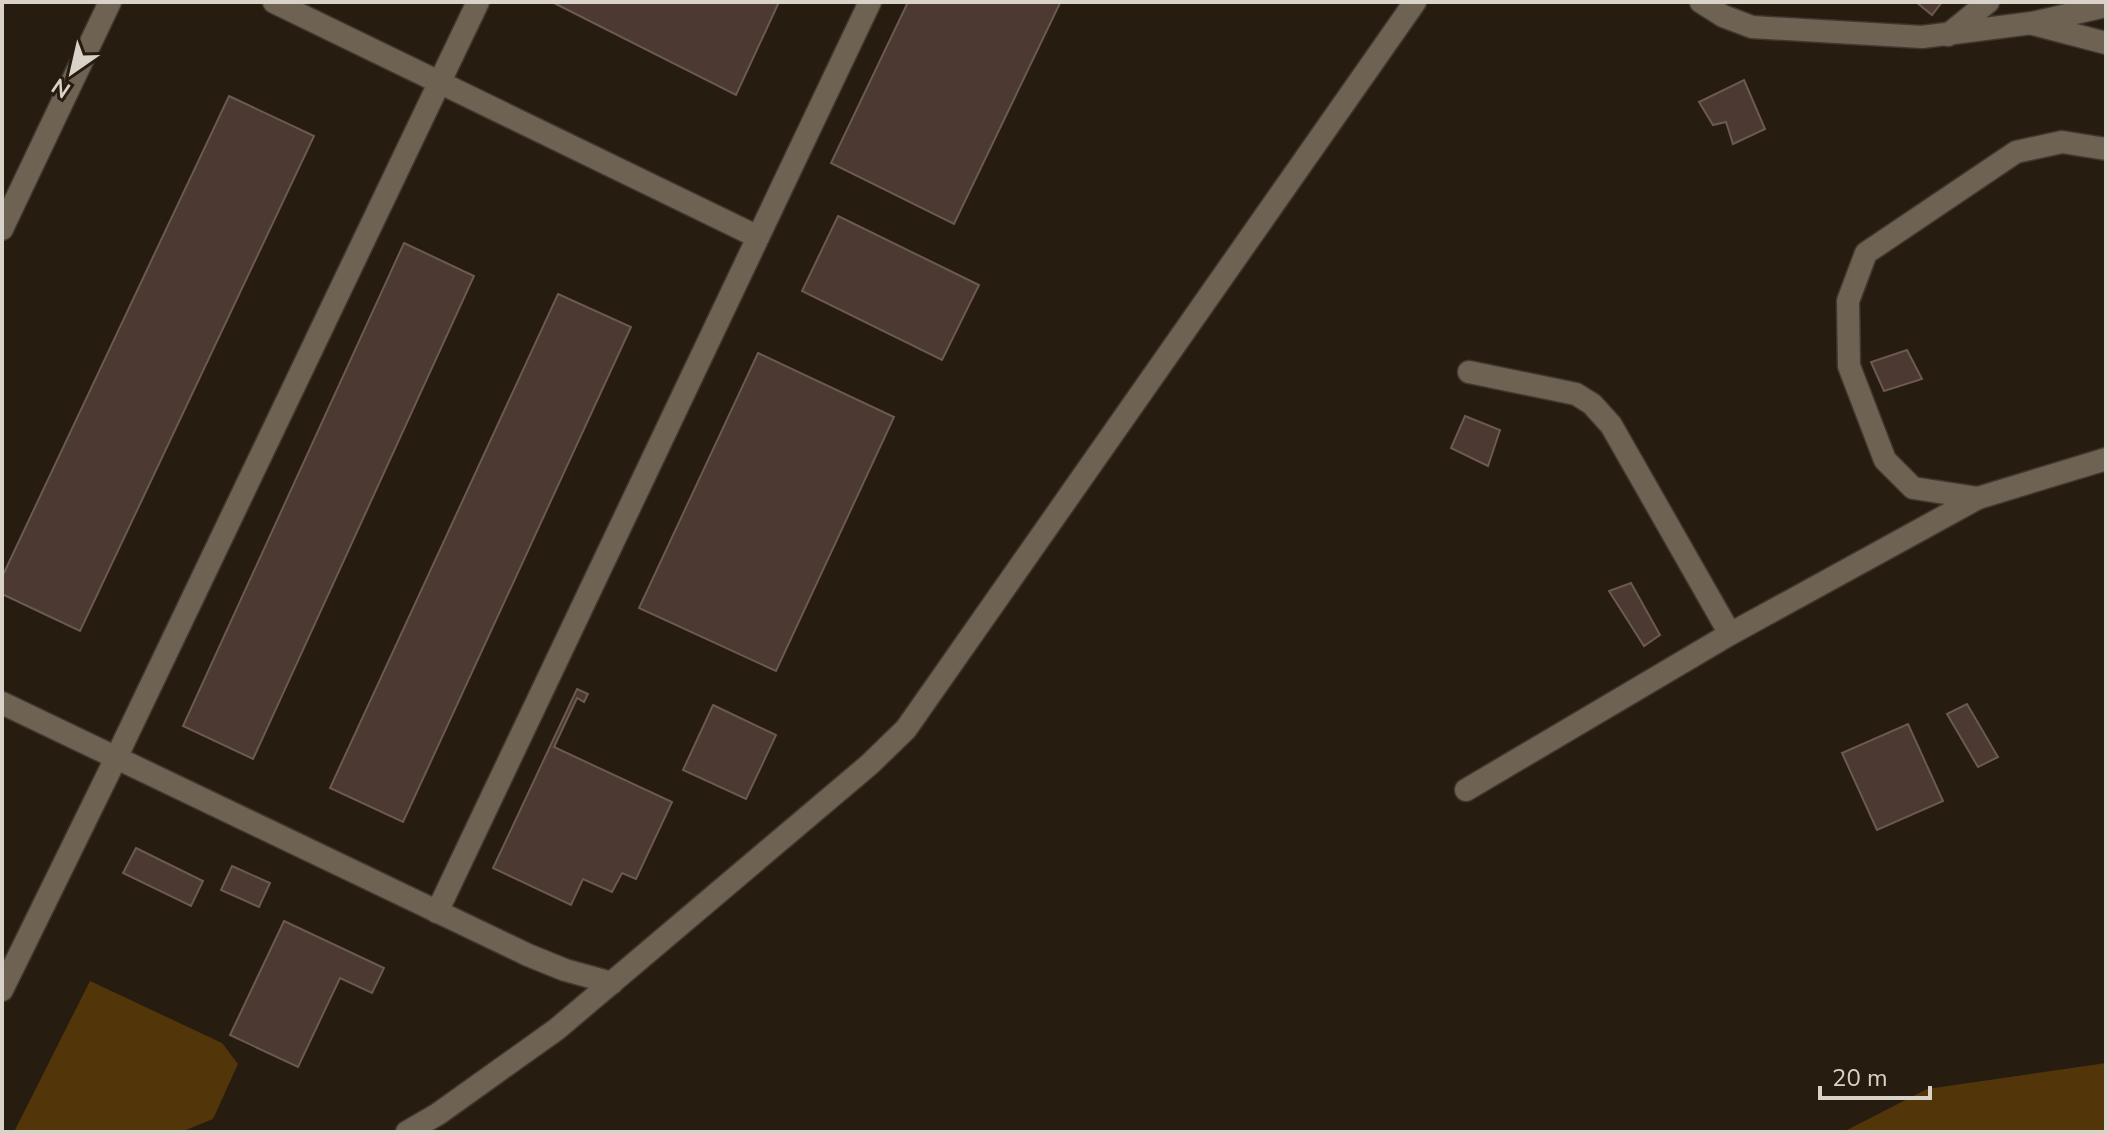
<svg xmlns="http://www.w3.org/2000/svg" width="2108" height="1134" font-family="'Nunito Sans',sans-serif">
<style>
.green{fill:#523509}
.building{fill:#4b3932;stroke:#6c5951;stroke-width:2}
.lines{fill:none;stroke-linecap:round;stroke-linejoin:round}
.service-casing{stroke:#403830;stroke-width:25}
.service{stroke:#6e6253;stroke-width:22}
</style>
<rect width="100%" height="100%" fill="#271c10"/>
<g class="green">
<path d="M 90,981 L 222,1043 L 238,1064 L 213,1119 L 181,1132 L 14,1132 Z"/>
<path d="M 2106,1063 L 2106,1132 L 1843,1132 L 1927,1089 Z"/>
</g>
<g class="building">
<path d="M 552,2 L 779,2 L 736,95 Z"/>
<path d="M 908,2 L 1060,3 L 954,224 L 831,163 Z"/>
<path d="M 1916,2 L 1942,2 L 1932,15 Z"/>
<path d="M 1744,80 L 1765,129 L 1733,144 L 1726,122 L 1713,125 L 1699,102 Z"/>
<path d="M 229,96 L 314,136 L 80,631 L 2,594 L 2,577 Z"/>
<path d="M 838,216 L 979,285 L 942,360 L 802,291 Z"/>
<path d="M 404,243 L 474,276 L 253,759 L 183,726 Z"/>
<path d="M 558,294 L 631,327 L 403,822 L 330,788 Z"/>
<path d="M 1907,350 L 1922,379 L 1884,391 L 1871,362 Z"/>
<path d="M 758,353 L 894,417 L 776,671 L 639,608 Z"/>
<path d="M 1465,416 L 1500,430 L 1488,466 L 1451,448 Z"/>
<path d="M 1631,583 L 1660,635 L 1644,646 L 1609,591 Z"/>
<path d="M 577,689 L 588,694 L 584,702 L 577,698 L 554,747 L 672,802 L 636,879 L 622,873 L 612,892 L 583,879 L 571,905 L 493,868 Z"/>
<path d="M 1967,704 L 1998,757 L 1978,767 L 1947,714 Z"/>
<path d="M 713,705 L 776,735 L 746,799 L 683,770 Z"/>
<path d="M 1908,724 L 1943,801 L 1877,830 L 1842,753 Z"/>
<path d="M 136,848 L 203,881 L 191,906 L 123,873 Z"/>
<path d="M 232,866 L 270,883 L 259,907 L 221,890 Z"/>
<path d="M 284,921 L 384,968 L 372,993 L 340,978 L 298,1067 L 230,1035 Z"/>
</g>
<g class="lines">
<g class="service-casing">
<g id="service">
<path d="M 274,2 L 758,237"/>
<path d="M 1701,2 L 1723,16 L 1752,27 L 1922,37 L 2032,23 L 2106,6"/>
<path d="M 2033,24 L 2106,43"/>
<path d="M 1948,35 L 1988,2"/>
<path d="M 2106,149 L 2062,142 L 2016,152 L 1866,253 L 1848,301 L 1849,366 L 1885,460 L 1913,488 L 1978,498 L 2106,459"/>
<path d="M 2,229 L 110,2"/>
<path d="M 1469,372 L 1576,394 L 1592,404 L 1611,425 L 1730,634"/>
<path d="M 2,703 L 528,955 L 565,970 L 612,983"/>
<path d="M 1466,790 L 1730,634 L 1978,498"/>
<path d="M 437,912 L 870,2"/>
<path d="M 2,990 L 117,756 L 478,2"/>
<path d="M 407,1132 L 438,1114 L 557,1029 L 870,764 L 906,729 L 1415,2"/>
</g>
</g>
<use href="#service" class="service"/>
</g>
<rect width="2108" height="1134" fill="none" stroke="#d9d2c9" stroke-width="8"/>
<g transform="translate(72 72) rotate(214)" stroke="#271c10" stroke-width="6" paint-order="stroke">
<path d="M0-6L14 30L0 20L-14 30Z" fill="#d9d2c9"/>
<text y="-12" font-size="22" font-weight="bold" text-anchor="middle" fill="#d9d2c9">N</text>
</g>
<path d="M1820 1086v12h110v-12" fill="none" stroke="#d9d2c9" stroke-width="4"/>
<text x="1832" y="1086" font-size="24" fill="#d9d2c9" stroke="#271c10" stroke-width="6" paint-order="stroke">20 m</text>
</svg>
